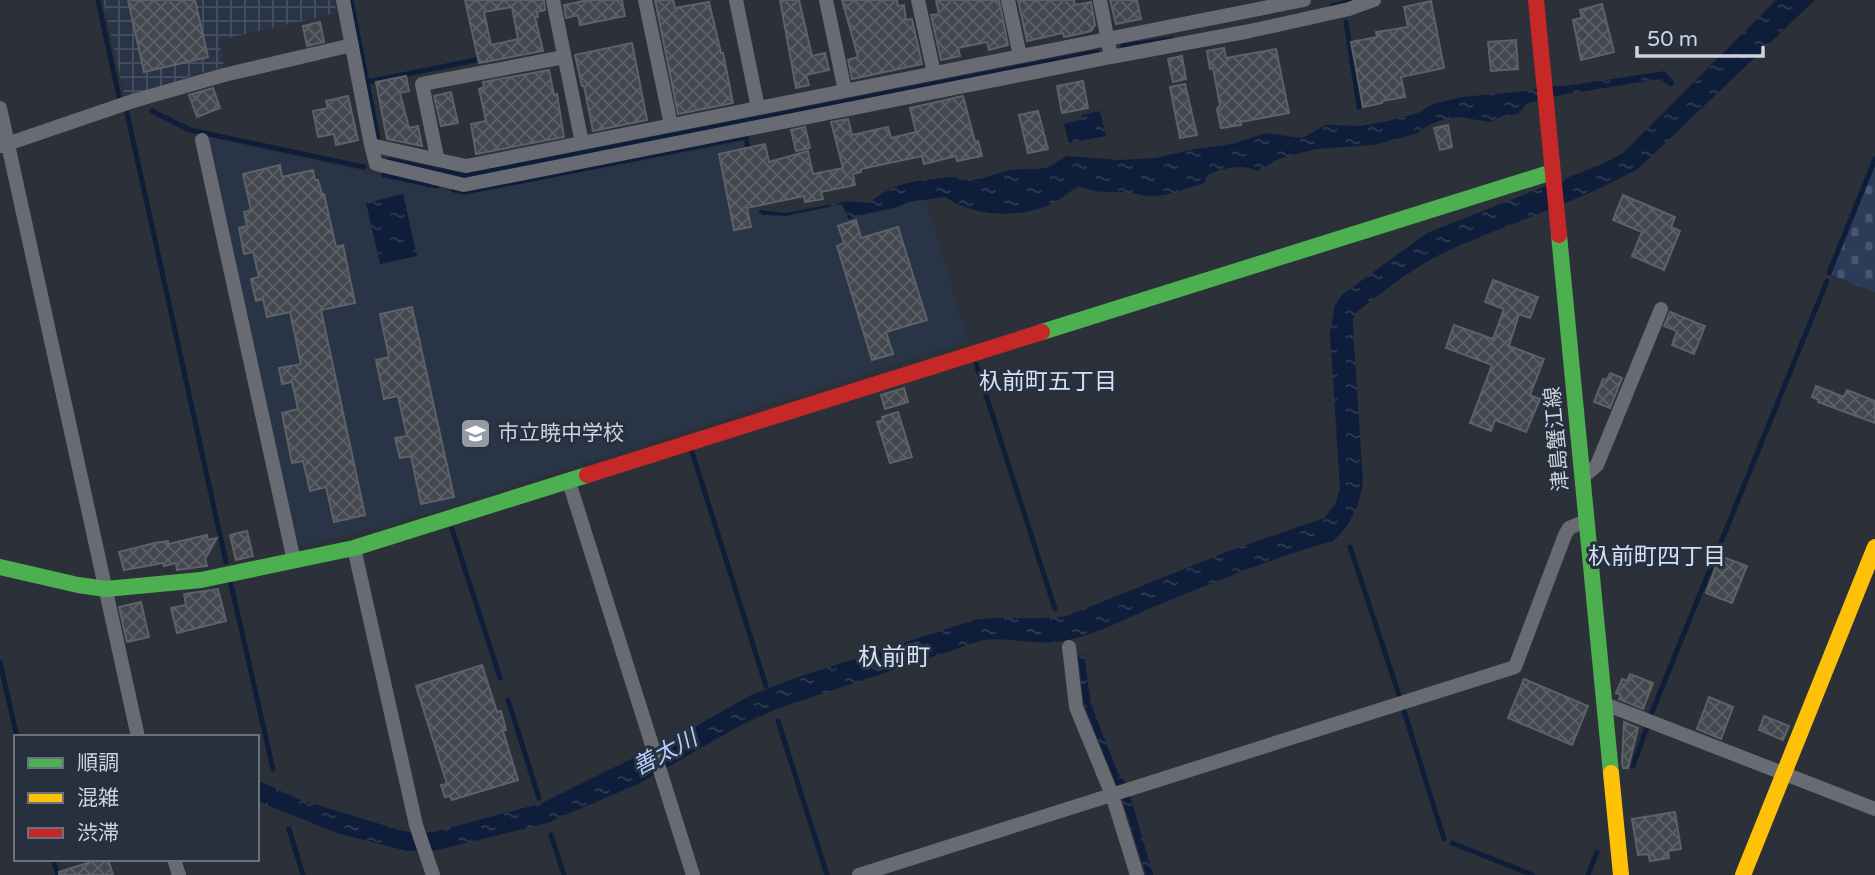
<svg xmlns="http://www.w3.org/2000/svg" width="1875" height="875" font-family="'Varela Round','Noto Sans JP',sans-serif">
  <defs>
    <pattern id="industrial-grid" width="8" height="8" patternUnits="userSpaceOnUse" patternTransform="scale(1.75)"><rect width="8" height="8" fill="#293447"/><path d="M0 4h8M4 0v8" fill="none" stroke="#475061"/></pattern>
    <pattern id="cemetery-stones" width="16" height="16" patternUnits="userSpaceOnUse" patternTransform="scale(1.75)"><rect width="16" height="16" fill="#2c3b57"/><path d="M2 7V4a2 2 0 0 1 4 0v3zM10 15v-3a2 2 0 0 1 4 0v3z" fill="#49566f"/></pattern>
    <pattern id="water-ripples" width="26" height="14" patternUnits="userSpaceOnUse" patternTransform="scale(1.75)"><rect width="26" height="14" fill="#0e1d39"/><path d="M2 4q2-2 4 0t4 0M15 11q2-2 4 0t4 0" fill="none" stroke="#303d55"/></pattern>
    <pattern id="building-cross-hatch" width="8" height="8" patternUnits="userSpaceOnUse" patternTransform="scale(1.75)"><rect width="8" height="8" fill="#43474e"/><path d="M0 0l8 8M0 8l8-8" fill="none" stroke="#5d6167"/></pattern>
  </defs>
  <rect width="100%" height="100%" fill="#2c3139"/>
  <!-- built -->
  <path fill="#293447" d="M204,136l262,58 277,-53 16,74 27,1 57,-12 6,16 6,-4 43,-9 10,-5 18,-3 42,142 -575,183 -92,22 -6,-4z"/>
  <!-- industrial -->
  <path fill="url(#industrial-grid)" d="M103,0h231l3,13 -118,27 5,26 -99,31z"/>
  <!-- cemetery -->
  <path fill="url(#cemetery-stones)" d="M1875,164v128l-44,-17z"/>
  <!-- water -->
  <path fill="url(#water-ripples)" d="M1776,0h39l-176,168c-63,36 -132,55 -198,86 -30,15 -57,37 -84,58l-4,8 1,24 9,138c-4,24 -12,43 -30,59 -62,17 -121,42 -180,66 -29,12 -59,29 -90,34 -26,5 -53,-4 -80,-1l-204,68 -36,16 -105,60 -91,39 -109,27 -31,1 -70,-18 -80,-32v-21l41,19 95,29 20,5 21,-1 108,-29 142,-70 67,-38 41,-16 182,-59c31,-5 62,1 93,-4l159,-64 98,-34 11,-13 5,-17 -10,-155 5,-29 8,-10 84,-61 175,-69 21,-11z
    M1665,71l10,12 -4,4 -11,-8 -111,18 -23,7c-6,8 -8,13 -19,10l-16,8 -33,-5 -16,3 -15,6 -9,7 -25,7 -20,5 -57,4 -38,10 -21,12c-16,-8 -34,-3 -50,4l-3,8c-17,5 -36,14 -54,13 -9,0 -18,-4 -28,-4 -16,0 -28,1 -43,-6 -9,5 -19,14 -28,18 -32,15 -76,13 -106,-7l-37,5 -10,5 -42,9 -7,4 -7,-16 -56,12 -27,-1v-5l27,3 61,-12 22,2c28,-23 46,-21 81,-26h6l4,3 20,-1 29,-9 37,-2 21,-12 52,4 36,-2 40,-9 37,-5 33,-11 37,5 24,-13 34,1 28,-5 30,-8 15,-9 29,-7 65,-6 21,-5h17z
    M1100,111l6,25 -37,7 -5,-19 16,-4 2,-5z
    M403,194l14,62 -37,8 -14,-61z
    M1084,655l7,49 27,69 9,12 26,90h-7l-24,-76 -38,-94 -6,-49z"/>
  <g fill="none" stroke-linecap="round" stroke-linejoin="round">
    <!-- stream -->
    <path stroke="#0e1d39" stroke-width="5" d="M98,0l21,97
      M351,0l27,138
      M1332,6l22,-6
      M1346,22l13,85
      M1123,46l49,-7
      M367,82l109,-22
      M152,111l38,19 174,37
      M127,113l99,449
      M389,160l76,16 632,-124
      M384,175l53,11
      M454,190l11,2 281,-55 3,15
      M1829,273l46,-114
      M976,364l79,245
      M692,452l74,234
      M452,529l48,149
      M1350,547l49,148
      M231,584l42,185
      M0,662l17,75
      M508,700l31,98
      M1404,711l40,128
      M1650,717l177,-436
      M778,721l49,154
      M1633,766l14,-39
      M289,829l14,46
      M551,835l13,40
      M1452,843l81,32
      M53,859l5,16
      M1588,875l9,-23"/>
  </g>
  <!-- building -->
  <path fill="url(#building-cross-hatch)" stroke="#5d6168" stroke-width="2" fill-rule="evenodd" d="M128,0h67l13,57 -64,15z
    M465,0h79l1,10 -8,2 1,5h-3l8,34 -64,12zM512,7l6,32 -27,6 -7,-33z
    M588,0h34l3,16 -45,9 -2,-10 -12,3 -2,-13z
    M655,0h18l2,8 34,-6 12,51h2l10,50 -55,11z
    M780,0h19l13,56 13,-3 4,17 -23,5 3,10 -13,3z
    M842,0h55l1,6 6,-1 2,15 6,-1 10,45 -70,15 -4,-19 10,-3z
    M936,0h63l9,45 -19,5 -2,-8 -29,6 2,8 -19,4 -10,-45 8,-1z
    M1018,0h56l1,5 16,-3 4,23 -4,6 -27,6 -1,-4 -36,8z
    M1110,0h27l4,19 -25,5z
    M1431,1l13,67 -43,9 4,20 -23,4v2l-19,4 -12,-65 26,-5 -1,-5 32,-5 -4,-20z
    M1602,4l12,48 -33,8 -8,-40 9,-2 -2,-8z
    M320,22l4,20 -17,4 -4,-20z
    M1516,40l2,29 -27,2 -3,-29z
    M632,43l15,77 -54,11 -9,-45h-2l-7,-31z
    M1224,48l2,10 50,-9 13,64 -49,9 1,3 -20,3 -4,-19 3,-4 -7,-37 -3,1 -3,-18z
    M1182,56l4,23 -13,3 -5,-23z
    M549,70l5,25 3,-1 7,43 -88,17 -5,-30 15,-3 -7,-32 5,-2 -1,-5z
    M406,76l3,15 -9,2 9,35 9,-2 4,20 -35,-7 -11,-57z
    M1083,81l5,27 -26,5 -5,-27z
    M1185,84l12,51 -17,3 -10,-51z
    M213,88l7,20 -23,9 -8,-22z
    M451,92l7,31 -17,3 -7,-30z
    M348,96l10,44 -22,5 -2,-11 -16,3 -5,-26 15,-3 -2,-7z
    M963,96l12,46 3,-1 4,15 -25,5 -1,-5 -32,8 -2,-8 -61,13v3l-8,2 2,11 -34,7 2,7 -18,3 -1,-6 -57,12 4,19 -17,3 -15,-76 46,-10 4,18 39,-11 5,23 30,-6 -12,-46 17,-3 4,16 36,-8 3,11 25,-6 -6,-24z
    M1038,111l10,38 -20,4 -9,-38z
    M1448,125l4,22 -12,3 -6,-22z
    M805,127l5,21 -14,3 -5,-21z
    M280,165l2,12 31,-7 2,10h3l4,14h2l12,53 7,-2 12,58 -34,7 44,205 -31,7 -8,-35 -16,4 -7,-30 -11,2 -10,-50 16,-4 -6,-27 -10,2 -3,-16 22,-4 -11,-52 -23,5 -4,-18 -7,2 -5,-22 8,-2 -6,-25 -9,2 -5,-26 8,-2 -3,-14 7,-2 -8,-36z
    M1623,195l52,22 -4,10 9,4 -16,39 -32,-14 10,-24 -29,-12z
    M856,220l5,18 37,-11 29,93 -41,12 7,22 -21,6 -35,-114 7,-3 -6,-17z
    M1493,280l45,17 -8,21 -11,-4 -10,32 35,13 -14,36 10,4 -14,33 -31,-12 -4,11 -21,-8 22,-58 -46,-17 8,-23 39,14 11,-30 -19,-7z
    M412,307l42,190 -33,7 -10,-48 -11,2 -5,-20 12,-2 -9,-40 -14,3 -8,-39 13,-3 -9,-43z
    M1670,312l35,14 -11,28 -22,-9 5,-14 -13,-5z
    M1610,373l12,5 -12,30 -16,-6 9,-23 4,1z
    M1816,386l28,11 3,-7 28,11v22l-57,-21 1,-2 -7,-3z
    M904,388l4,14 -23,7 -4,-14z
    M898,412l14,45 -22,6 -13,-41 6,-2 -1,-3z
    M247,531l6,25 -17,4 -6,-25z
    M207,535l1,5 9,-2 -12,21 2,7 -30,4 -1,-7 -12,3 -1,-3 -39,7 -5,-18 36,-9 13,-2v3z
    M1720,556l27,10 -15,37 -26,-10z
    M218,589l8,32 -49,12 -6,-25 15,-3 -2,-11z
    M141,602l8,35 -22,5 -8,-35z
    M482,665l15,47 4,-1 5,19 -3,1 15,49 -66,20 -2,-4 -5,1 -4,-12 6,-1 -31,-98z
    M1630,674l23,9 -10,26 -24,-10 2,-4 -5,-2 6,-14 5,2z
    M1524,679l64,27 -16,39 -64,-27z
    M1709,697l24,10 -12,32 -24,-10z
    M1764,716l25,10 -6,14 -24,-10z
    M1624,722l14,6 -10,40h-5l-1,-5z
    M1675,812l6,37 -13,2 1,7 -19,3 -2,-7 -10,1 -6,-36z
    M100,859h8l5,16h-54v-3z"/>
  <g fill="none" stroke-linecap="round" stroke-linejoin="round">
    <!-- street -->
    <path stroke="#686c72" stroke-width="14" d="M343,0l28,145 95,21 838,-166
      M553,0l29,143
      M645,0l26,125
      M736,0l22,108
      M826,0l19,91
      M918,0l16,73
      M1008,0l12,56
      M1100,0l11,57 139,-26 99,-22 25,-9
      M0,108l138,629
      M202,140l92,421
      M371,145l5,19 88,21 647,-128
      M1,146l132,-45 91,-26 128,-30
      M437,157l-15,-73 142,-27
      M1582,478l15,-13 64,-156
      M569,482l124,393
      M354,548l62,277 17,50
      M1069,647l7,60 36,88 25,80
      M1605,704l270,105
      M174,859l5,16
      M859,875l656,-208 50,-132 4,-7 17,-7"/>
    <!-- fast -->
    <path stroke="#4caf50" stroke-width="16" d="M1559,235l52,538
      M1042,332l510,-160
      M0,567l78,18 28,4 95,-9 153,-32 233,-73"/>
    <!-- slow -->
    <path stroke="#ffc107" stroke-width="16" d="M1611,773l10,102
      M1743,875l132,-328"/>
    <!-- jam -->
    <path stroke="#c62828" stroke-width="16" d="M1536,0l23,235
      M587,475l455,-143"/>
  </g>
  <!-- icons -->
  <defs>
    <symbol id="school-square" viewBox="-11 -11 22 22"><rect x="-9" y="-9" width="18" height="18" rx="4" fill="#959ba4" stroke="#27303e"/><path d="M0-5L7-2L0 1L-7-2ZM-4 1L0 2.5L4 1V4Q0 6-4 4Z" fill="#fff"/></symbol>
  </defs>
  <g fill-rule="evenodd">
    <use href="#school-square" x="458" y="416" width="35" height="35"/>
  </g>
  <g text-anchor="middle" dominant-baseline="central" stroke-width="6" stroke-linejoin="round" paint-order="stroke">
    <!-- poi labels -->
    <g font-size="21" fill="#ced4de" stroke="#27303e" text-anchor="start">
      <text x="498" y="433">市立暁中学校</text>
    </g>
    <!-- street labels -->
    <g font-size="21" fill="#ced4de" stroke="#27303e">
      <text transform="translate(1557 439) rotate(-95)">津島蟹江線</text>
    </g>
    <!-- neighbourhood labels -->
    <g font-size="23" fill="#d5e0f4" stroke="#27303e">
      <text x="1048" y="382">杁前町五丁目</text>
      <text x="1657" y="557">杁前町四丁目</text>
    </g>
    <!-- water labels -->
    <g font-size="23" font-style="italic" fill="#b3cffe" stroke="#27303e">
      <text transform="translate(665 753) rotate(-28)">善太川</text>
    </g>
    <!-- quarter labels -->
    <g font-size="24" fill="#d5e0f4" stroke="#27303e">
      <text x="894" y="657">杁前町</text>
    </g>
  </g>
  <!-- legend -->
  <rect x="14" y="735" width="245" height="126" fill="#27303e" stroke="#6a727e" stroke-width="2"/>
  <rect x="28" y="758" width="35" height="10" fill="#4caf50" stroke="#6a727e" stroke-width="2"/>
  <text x="77" y="770" font-size="21" fill="#ced4de">順調</text>
  <rect x="28" y="793" width="35" height="10" fill="#ffc107" stroke="#6a727e" stroke-width="2"/>
  <text x="77" y="805" font-size="21" fill="#ced4de">混雑</text>
  <rect x="28" y="828" width="35" height="10" fill="#c62828" stroke="#6a727e" stroke-width="2"/>
  <text x="77" y="840" font-size="21" fill="#ced4de">渋滞</text>
  <!-- scale -->
  <path d="M1637 46v10h126v-10" fill="none" stroke="#ced4de" stroke-width="3.5"/>
  <text x="1647" y="46" font-size="21" fill="#ced4de" stroke="#27303e" stroke-width="5" paint-order="stroke">50 m</text>
</svg>
